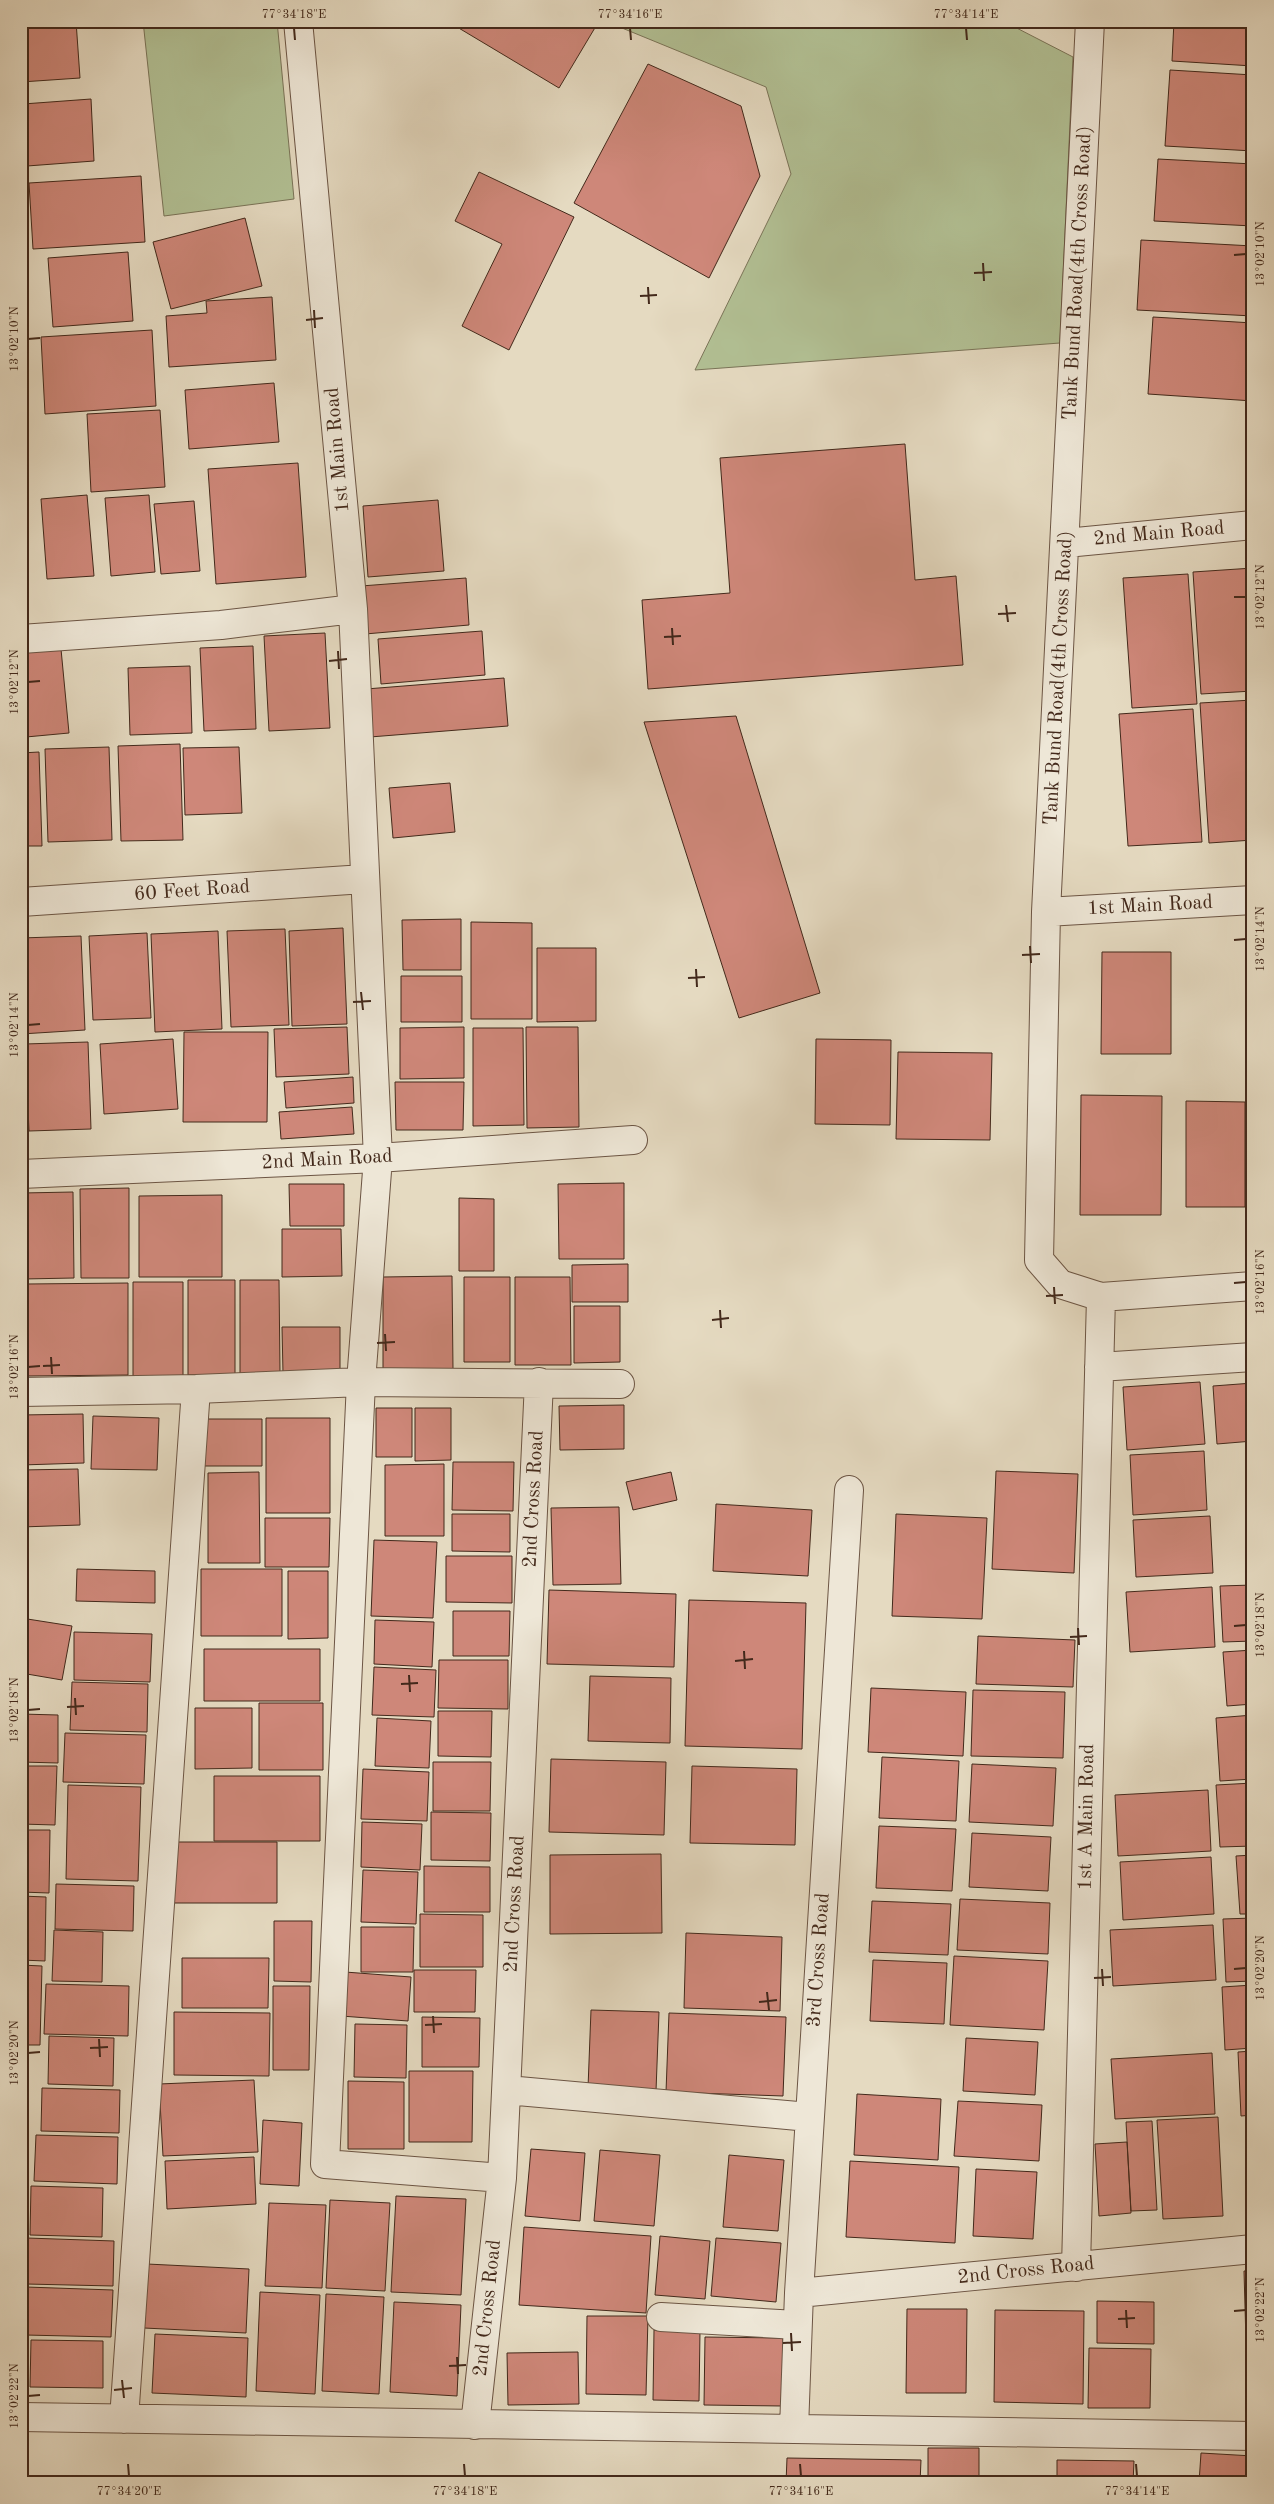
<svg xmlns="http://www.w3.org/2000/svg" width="1274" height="2504" font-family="'Old Standard TT',serif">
  <rect width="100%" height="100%" fill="#e5dac1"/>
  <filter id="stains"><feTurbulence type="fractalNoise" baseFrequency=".004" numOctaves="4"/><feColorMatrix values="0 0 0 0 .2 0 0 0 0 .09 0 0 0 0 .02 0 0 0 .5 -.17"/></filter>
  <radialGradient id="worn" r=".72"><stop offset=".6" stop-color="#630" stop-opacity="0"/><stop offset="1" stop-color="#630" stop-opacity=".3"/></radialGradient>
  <!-- green -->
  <path fill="#b2c094" stroke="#7a7458" d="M143,21h134l17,178 -130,17z
    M625,21h378l70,36 -13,286 -365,27 96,-196 -25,-87 -144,-59z"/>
  <!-- building -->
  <path fill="#ce8779" stroke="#43291b" d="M21,21h55l4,57 -59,4z
    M447,21h152l-40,67z
    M1174,21h79v45l-81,-5z
    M648,64l93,42 19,70 -51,102 -135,-75z
    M1170,70l83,5v76l-88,-5z
    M91,99l3,62 -67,5 -4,-62z
    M1158,159l95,5v62l-99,-5z
    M479,172l95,45 -65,133 -47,-24 40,-82 -47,-23z
    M141,176l4,66 -112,7 -4,-66z
    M245,218l17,68 -91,23 -18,-67z
    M1141,240l112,6v70l-116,-6z
    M128,252l5,69 -80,6 -5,-69z
    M272,297l4,63 -107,7 -3,-51 41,-3 -1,-12z
    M1153,317l100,6v78l-105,-7z
    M152,330l4,76 -111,8 -4,-77z
    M274,383l5,59 -90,7 -4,-59z
    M160,410l5,77 -74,5 -4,-78z
    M905,444l10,136 41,-4 7,89 -315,24 -6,-89 88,-7 -10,-135z
    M298,463l8,114 -90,7 -8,-115z
    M87,495l7,81 -47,3 -6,-80z
    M149,495l6,77 -44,4 -6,-78z
    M438,500l6,71 -76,6 -5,-71z
    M194,501l6,70 -39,3 -7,-70z
    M1253,568v123l-52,3 -8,-122z
    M1188,574l9,130 -65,4 -9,-130z
    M466,578l3,47 -104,9 -4,-48z
    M482,631l3,44 -104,9 -3,-45z
    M325,633l5,95 -61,3 -5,-95z
    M253,646l3,83 -52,2 -4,-83z
    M61,649l8,84 -43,4 -5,-46v-38z
    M190,666l2,67 -62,2 -2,-67z
    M504,678l4,48 -138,11 -4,-48z
    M1253,700v140l-44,3 -9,-140z
    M1193,709l9,133 -74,4 -9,-132z
    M736,716l84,277 -81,25 -95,-296z
    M180,744l3,96 -62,1 -3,-95z
    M109,747l3,93 -64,2 -3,-93z
    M239,747l3,66 -57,2 -2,-67z
    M39,752l3,94h-21v-93z
    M450,783l5,49 -62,6 -4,-50z
    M461,919v51h-58l-1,-50z
    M471,922l61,1v96h-61z
    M343,928l4,96 -55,2 -3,-95z
    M285,929l4,96 -58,2 -4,-96z
    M218,931l4,98 -67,3 -4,-98z
    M147,933l4,85 -58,2 -4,-84z
    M81,936l4,94 -64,4v-96z
    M537,948h59v73l-59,1z
    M1102,952h69v102h-70z
    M401,976h61v46h-61z
    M347,1027l2,47 -73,3 -2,-48z
    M464,1027v51l-64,1v-51z
    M526,1027h52l1,100 -52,1z
    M473,1028h50l1,97 -51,1z
    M184,1032h84l-1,90h-84z
    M173,1039l5,70 -74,5 -4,-70z
    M816,1039l75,1 -1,85 -75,-1z
    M88,1042l3,87 -62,2 -4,-87z
    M898,1052l94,1 -2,87 -94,-1z
    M353,1077l1,26 -68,5 -2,-26z
    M395,1082h69l-1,48h-67z
    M1081,1095l81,1 -1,119h-81z
    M1186,1101l59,1v105h-59z
    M352,1107l2,27 -73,5 -2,-27z
    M624,1183v76h-65l-1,-75z
    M289,1184h55v42h-54z
    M129,1188v90h-48l-1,-89z
    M73,1192l1,86 -51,1 -1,-86z
    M222,1195v82h-83v-81z
    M459,1198l35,1v72h-35z
    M282,1229h59l1,47 -60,1z
    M628,1264v38h-56v-37z
    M452,1276l1,93h-70v-92z
    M464,1277h46v85h-46z
    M515,1277h55l1,88h-56z
    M188,1280h47v95h-47z
    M240,1280h39l1,93 -40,1z
    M133,1282h50v94h-50z
    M128,1283v92l-101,1v-92z
    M574,1306h46v56l-46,1z
    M282,1327h58v46h-57z
    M1200,1382l5,62 -78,6 -4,-63z
    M1253,1383v58l-36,3 -4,-58z
    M624,1405v44l-64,1 -1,-44z
    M376,1408h36v49h-36z
    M415,1408h36v52l-36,1z
    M83,1414l1,49 -63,2v-50z
    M93,1416l66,2 -2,52 -66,-1z
    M266,1418h64v95h-64z
    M202,1419h60v47h-60z
    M1204,1451l3,59 -74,5 -3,-60z
    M453,1462h61l-1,49 -61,-1z
    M444,1464v72h-59v-71z
    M78,1469l2,56 -59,2v-57z
    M996,1471l82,3 -4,99 -82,-4z
    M259,1472l1,91h-52v-90z
    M671,1472l6,28 -44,10 -7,-28z
    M716,1504l96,6 -4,66 -95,-5z
    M619,1507l2,77 -68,1 -2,-77z
    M452,1514h58v38l-58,-1z
    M896,1514l91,4 -5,101 -90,-3z
    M1210,1516l3,57 -77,4 -3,-57z
    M265,1518h65l-1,49h-64z
    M374,1540l63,2 -4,76 -62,-2z
    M446,1556h66v47l-66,-1z
    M77,1569l78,2v32l-79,-2z
    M201,1569h81v67h-81z
    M288,1571h40v67l-40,1z
    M1253,1585v56l-30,1 -3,-56z
    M1212,1587l3,60 -85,5 -4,-60z
    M549,1590l127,4 -2,73 -127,-3z
    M689,1600l117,3 -4,146 -117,-3z
    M453,1611h57l-1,45h-56z
    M21,1618l51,8 -10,54 -41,-7z
    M375,1620l59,2 -2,45 -58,-3z
    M74,1632l78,2 -2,48 -76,-2z
    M978,1636l97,4 -2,47 -97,-3z
    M204,1649h116v52h-116z
    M1253,1650v54l-26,2 -4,-54z
    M439,1660h69v49l-70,-1z
    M374,1667l62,3 -2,47 -62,-2z
    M590,1676l81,2 -1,65 -82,-2z
    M72,1682l76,2 -1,48 -77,-2z
    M871,1688l95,4 -3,64 -95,-4z
    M973,1690l92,2 -2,66 -92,-2z
    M259,1703h64v67h-64z
    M195,1708h57v60l-57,1z
    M438,1711h54l-1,46 -53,-1z
    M21,1714l37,1v48l-37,-1z
    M1253,1715v64l-33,2 -4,-63z
    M377,1718l54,3 -2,47 -54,-2z
    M65,1733l81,2 -2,49 -81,-2z
    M882,1757l77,4 -3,60 -77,-3z
    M551,1759l115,3 -2,73 -115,-3z
    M433,1762h58l-1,49h-57z
    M972,1764l84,4 -3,58 -84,-4z
    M21,1766h36l-2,59 -34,-1z
    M692,1766l105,3 -2,76 -105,-2z
    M363,1769l66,3 -2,49 -66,-2z
    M214,1776h106v65h-106z
    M1253,1783v63l-33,1 -4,-62z
    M68,1785l73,2 -3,94 -72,-2z
    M1208,1790l3,61 -93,5 -3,-61z
    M431,1812l60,1 -1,48 -59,-1z
    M362,1822l60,2 -2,46 -59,-3z
    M879,1826l77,3 -4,62 -76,-3z
    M21,1830h29l-1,63 -28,-1z
    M972,1833l79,4 -3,54 -79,-4z
    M171,1842h106v61h-106z
    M661,1854l1,79 -112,1v-79z
    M1253,1855v59h-13l-4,-58z
    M1211,1857l3,57 -91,6 -3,-58z
    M424,1866l66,1v45h-66z
    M363,1870l55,2 -2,52 -55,-2z
    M56,1884l78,2 -1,45 -78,-2z
    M21,1896l25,1 -1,64 -24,-1z
    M960,1899l90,4 -2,51 -91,-4z
    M872,1901l79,3 -3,51 -79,-3z
    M420,1914l63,1v52h-63z
    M1253,1918v63l-27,1 -3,-63z
    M274,1921h38l-1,61 -37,-1z
    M1213,1925l3,55 -103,6 -3,-56z
    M361,1927h53l-1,45h-52z
    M54,1930l49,2 -1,50 -50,-1z
    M686,1933l96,4 -2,74 -96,-3z
    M954,1956l94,5 -4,69 -94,-5z
    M182,1958h87l-1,50h-86z
    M873,1960l74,3 -3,61 -74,-3z
    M21,1965l21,1 -2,79h-19z
    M414,1970h62l-1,42h-61z
    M345,1972l66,5 -3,44 -67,-5z
    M46,1984l83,2 -1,50 -84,-2z
    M1253,1985v63l-28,2 -3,-63z
    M273,1986h37l-1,84h-36z
    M591,2010l68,2 -3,79 -68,-3z
    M174,2012l96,1 -1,63 -95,-1z
    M669,2013l117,4 -3,79 -117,-4z
    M422,2017l58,1 -1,49h-57z
    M355,2024l52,1 -1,53 -52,-1z
    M49,2036l65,2 -1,48 -65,-2z
    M966,2038l72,4 -3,53 -72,-4z
    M1253,2051v64l-12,1 -3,-64z
    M1212,2053l3,61 -100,5 -4,-60z
    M21,2066l6,1 -1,61h-5z
    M409,2071h64l-1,71h-63z
    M254,2080l4,72 -95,4 -4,-72z
    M348,2081l56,1v67h-56z
    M42,2088l78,2 -1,43 -78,-2z
    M857,2094l84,5 -3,61 -84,-5z
    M958,2101l84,4 -3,56 -85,-5z
    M1218,2117l5,99 -60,3 -6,-99z
    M263,2120l39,3 -3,63 -39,-2z
    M1152,2121l5,89 -26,1 -5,-89z
    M21,2133h7v50l-7,-1z
    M36,2135l82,2 -1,47 -83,-3z
    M1127,2142l4,71 -32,3 -4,-72z
    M531,2149l54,4 -5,68 -55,-5z
    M600,2150l60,5 -6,71 -60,-5z
    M729,2155l55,5 -6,71 -55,-4z
    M254,2157l2,47 -89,5 -2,-48z
    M850,2161l109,6 -4,76 -109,-6z
    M976,2169l61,3 -4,67 -60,-3z
    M31,2186l72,2 -1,49 -72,-2z
    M396,2196l70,3 -5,96 -70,-3z
    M330,2200l60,3 -5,88 -59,-3z
    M269,2203l57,2 -4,83 -57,-2z
    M524,2227l127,9 -5,77 -127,-8z
    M660,2236l50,5 -5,58 -50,-4z
    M27,2238l87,3 -1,45 -87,-2z
    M716,2238l65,5 -5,59 -65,-6z
    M147,2264l102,5 -3,64 -102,-5z
    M1244,2271h9v71h-7z
    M26,2287l87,3 -2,47 -86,-2z
    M260,2292l60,3 -5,99 -59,-3z
    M326,2294l58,3 -5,97 -57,-3z
    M1097,2301l57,1v42l-57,-1z
    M394,2302l67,3 -4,91 -67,-4z
    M907,2309h60l-1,84h-60z
    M995,2310l89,1 -1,93 -89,-2z
    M587,2316h61l-2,79 -60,-1z
    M654,2330l46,1 -1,70 -46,-1z
    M155,2334l93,4 -2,59 -94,-4z
    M705,2337l78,1 -1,68 -78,-1z
    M31,2340l72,1v47l-73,-1z
    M1089,2348l62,1 -1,59h-62z
    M578,2352l1,52 -71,1 -1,-52z
    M928,2448h51v35h-51z
    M1201,2453l52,3v27h-54z
    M787,2458l134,2 -1,23h-134z
    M1057,2460l77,1 -1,22h-76z"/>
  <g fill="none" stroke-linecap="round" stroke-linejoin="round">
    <defs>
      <path id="minor" d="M298,21l55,588 25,549 -17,224 -36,782 177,14
        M1090,21l-44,891 -7,348 21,24 41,13 152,-11
        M1066,543l187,-18
        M21,639l200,-14 132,-16
        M21,902l343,-23
        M1046,912l207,-12
        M21,1174l357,-16 255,-18
        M1099,1367l154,-10
        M21,1392l175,-3 165,-7 259,2
        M507,2090l302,27
        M1076,2267l25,-970
        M799,2293l454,-44
        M661,2317l136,8
        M21,2417l1232,19
        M124,2419l72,-1030
        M475,2425l27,-247 37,-796
        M794,2429l5,-136 50,-803"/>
    </defs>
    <!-- minor casing -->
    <use href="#minor" stroke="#6c5544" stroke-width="30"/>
    <!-- minor -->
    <use href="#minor" stroke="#eee7d7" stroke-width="28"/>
  </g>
  <!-- ticks -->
  <path fill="none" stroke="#43291b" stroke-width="2" d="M294,28l1,12M630,28l1,12M966,28l1,12M1234,255l12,-1M983,263l1,18M974,273l18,-1M648,287l1,17M640,296l17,-1M314,310l1,18M306,320l17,-2M28,339l12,-1M1234,597h12M1006,605l2,17M998,614l18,-1M672,628l1,17M664,637l17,-1M338,651l1,18M329,661l18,-2M28,682l12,-1M1234,940l12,-1M1030,946l1,17M1022,955l18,-1M696,969l1,18M688,978l17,-1M361,992l2,18M353,1002l18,-1M28,1025l12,-1M1234,1283l12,-1M1054,1287l1,17M1046,1296l17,-1M720,1310l1,18M712,1320l17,-2M385,1334l1,17M377,1343l18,-1M51,1357l1,17M43,1366l17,-1M28,1367l12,-1M1234,1626l12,-1M1078,1628l1,17M1070,1637l17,-1M744,1651l1,18M735,1661l18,-2M409,1675l1,17M401,1684l17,-1M75,1698l1,17M67,1707l17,-1M28,1710l12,-1M1102,1969l1,17M1234,1969l12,-1M1094,1978l17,-1M767,1992l2,18M759,2002l18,-2M433,2016l1,17M425,2025l17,-1M99,2039l1,18M90,2048l18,-1M28,2053l12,-1M1126,2310l1,18M1234,2311l12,-1M1118,2319l17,-1M791,2333l1,18M783,2343l18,-1M457,2357l1,17M449,2366l17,-1M122,2380l2,18M114,2390l18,-2M28,2396l12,-1M128,2464l1,12M464,2464l1,12M800,2464l1,12M1136,2464l1,12"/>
  <g text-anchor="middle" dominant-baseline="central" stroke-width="4.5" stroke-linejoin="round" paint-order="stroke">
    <!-- street labels -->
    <g font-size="20" fill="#43291b" stroke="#eee7d7">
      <text transform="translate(1078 273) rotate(-87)">Tank Bund Road(4th Cross Road)</text>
      <text transform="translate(338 450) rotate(-95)">1st Main Road</text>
      <text transform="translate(1159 534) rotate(-5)">2nd Main Road</text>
      <text transform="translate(1059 678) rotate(-87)">Tank Bund Road(4th Cross Road)</text>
      <text transform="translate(192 891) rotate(-4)">60 Feet Road</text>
      <text transform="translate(1150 906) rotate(-3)">1st Main Road</text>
      <text transform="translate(327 1160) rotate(-3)">2nd Main Road</text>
      <text transform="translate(534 1499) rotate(-87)">2nd Cross Road</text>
      <text transform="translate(1087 1817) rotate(-89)">1st A Main Road</text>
      <text transform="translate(515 1904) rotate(-87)">2nd Cross Road</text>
      <text transform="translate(819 1960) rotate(-86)">3rd Cross Road</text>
      <text transform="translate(1026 2271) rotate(-6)">2nd Cross Road</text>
      <text transform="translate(488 2308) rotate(-84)">2nd Cross Road</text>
    </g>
  </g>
  <!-- margin -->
  <rect width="1274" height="2504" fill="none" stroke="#e5dac1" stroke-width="55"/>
  <rect x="28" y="28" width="1218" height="2448" fill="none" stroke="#43291b" stroke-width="2"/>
  <g font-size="12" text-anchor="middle" fill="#43291b">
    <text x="294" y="18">77°34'18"E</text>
    <text x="630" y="18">77°34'16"E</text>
    <text x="966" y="18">77°34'14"E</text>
    <text transform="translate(1260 254) rotate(-90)" y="4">13°02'10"N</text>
    <text transform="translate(14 339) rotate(-90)" y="4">13°02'10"N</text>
    <text transform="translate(1260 597) rotate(-90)" y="4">13°02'12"N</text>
    <text transform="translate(14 682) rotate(-90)" y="4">13°02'12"N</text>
    <text transform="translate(1260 939) rotate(-90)" y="4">13°02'14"N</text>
    <text transform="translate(14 1025) rotate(-90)" y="4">13°02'14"N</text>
    <text transform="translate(1260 1282) rotate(-90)" y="4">13°02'16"N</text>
    <text transform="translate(14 1367) rotate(-90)" y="4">13°02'16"N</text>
    <text transform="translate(1260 1625) rotate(-90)" y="4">13°02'18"N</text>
    <text transform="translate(14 1710) rotate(-90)" y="4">13°02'18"N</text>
    <text transform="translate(1260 1968) rotate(-90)" y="4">13°02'20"N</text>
    <text transform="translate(14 2053) rotate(-90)" y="4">13°02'20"N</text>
    <text transform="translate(1260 2310) rotate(-90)" y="4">13°02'22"N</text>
    <text transform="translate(14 2396) rotate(-90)" y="4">13°02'22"N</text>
    <text x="129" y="2495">77°34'20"E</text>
    <text x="465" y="2495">77°34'18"E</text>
    <text x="801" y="2495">77°34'16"E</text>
    <text x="1137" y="2495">77°34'14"E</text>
  </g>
  <rect width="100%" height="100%" filter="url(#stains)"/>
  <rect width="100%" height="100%" fill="url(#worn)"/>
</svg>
